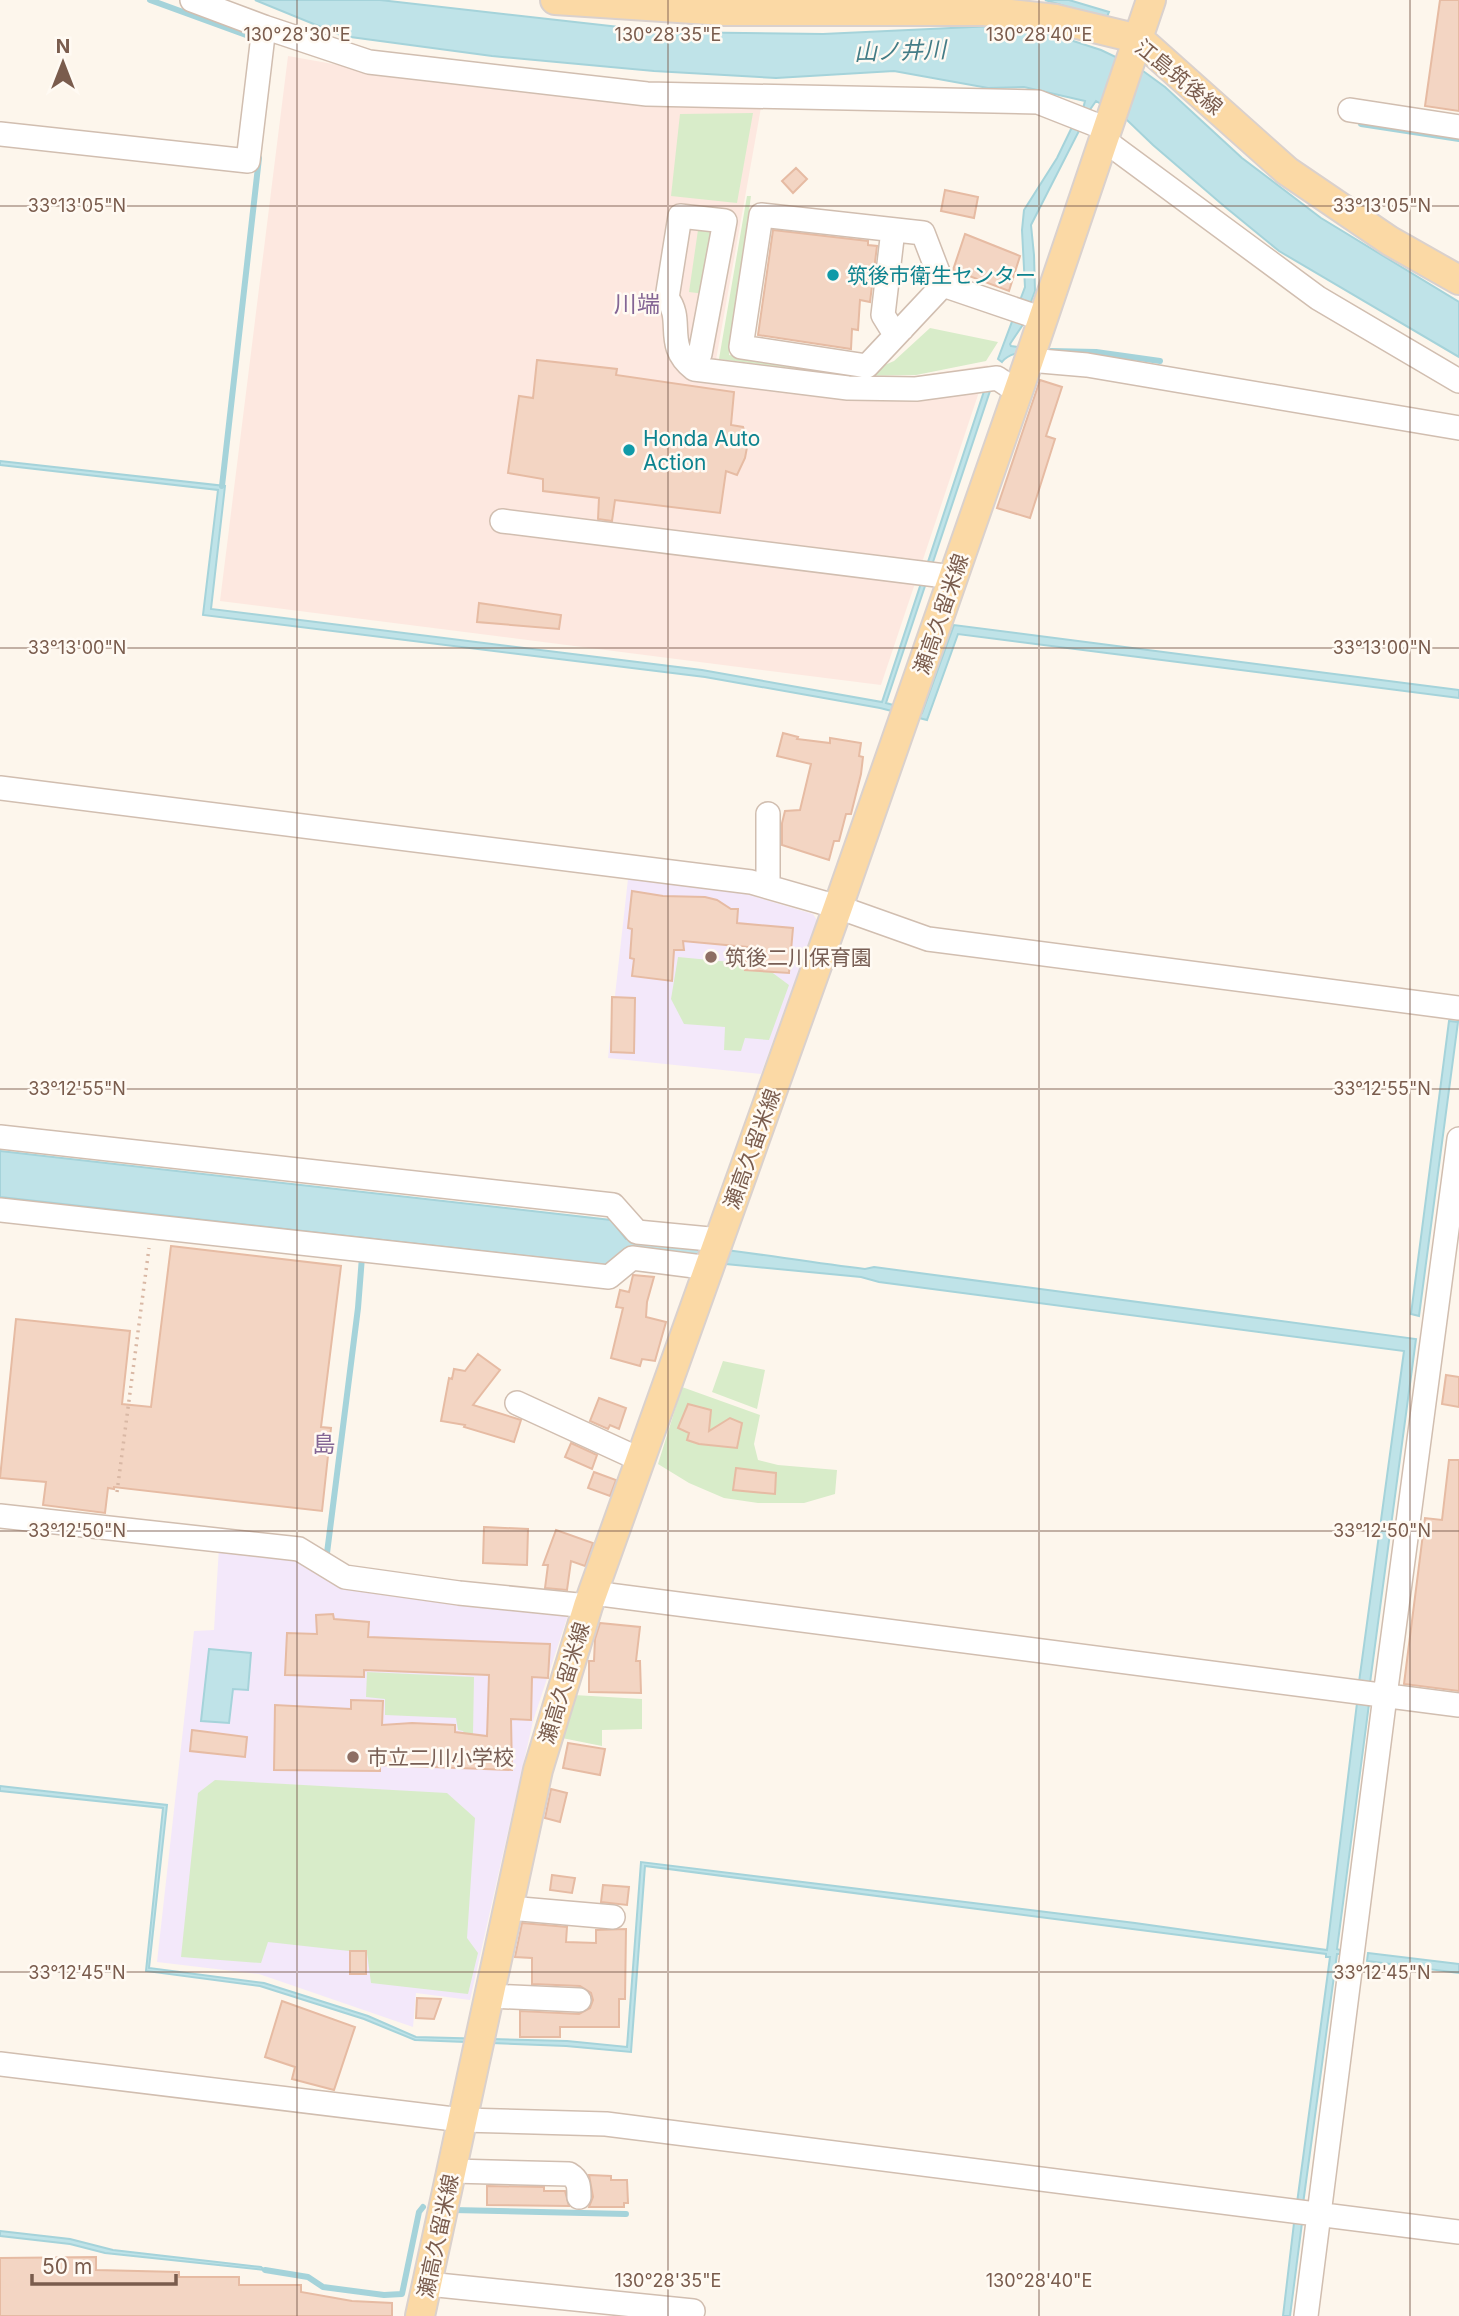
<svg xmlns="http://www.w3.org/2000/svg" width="1459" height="2316" font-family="Inter,'Noto Sans JP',sans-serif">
  <rect width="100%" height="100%" fill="#fdf6ec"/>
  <!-- commercial -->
  <path fill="#fde8e0" d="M288,56l79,14 395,32 -46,258 135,18 65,-2 72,-11 -107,320 -661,-84z"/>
  <!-- education -->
  <path fill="#f3e8fa" d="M628,879l108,12 77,23 4,6 -56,154 -153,-16z
    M219,1547l71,7 44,30 116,20 119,8 -36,109 -63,279 -54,-7 -3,34 -154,-53 -102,-12 37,-331 20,-1z"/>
  <!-- green -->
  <path fill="#d8ecc9" d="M753,113l-16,90 -66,-7 9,-82z
    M747,196h4l-22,159 142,16 23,-10 36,-33 68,14 -12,19 -70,14 -64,1 -133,-17z
    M698,230l15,2 -8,62 -16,-2z
    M678,957l84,8 27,20 -20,55 -24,-2 -4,13 -17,-1 1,-23 -41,-3 -13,-25z
    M723,1361l42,9 -8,39 -45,-17z
    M682,1387l78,28 -6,29 4,16 20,5 59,5 -2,24 -31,9h-46l-34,-5 -35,-15 -31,-19z
    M367,1672l107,5 -1,57 -8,1 -2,-4 -5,-1 -2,-12 -71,-3v-16l-19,-2z
    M574,1695l68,4v30l-40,1v16l-40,-8z
    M215,1780l232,13 28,25 -8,120 11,15 -10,41 -97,-11 -4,-30 -99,-11 -7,21 -80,-6 17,-164z"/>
  <!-- water -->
  <path fill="#bfe3e8" stroke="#a5d3da" stroke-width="2" d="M255,0h125l284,32 159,2 171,-8 27,1 43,11 37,12 38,18 26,19 77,71 79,60 138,84v55l-180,-106 -55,-45 -71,-61 -26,-25 -31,-19 -7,10 -6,-2 2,-8 -61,-14 -36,1 -94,-17 -118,7 -122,-7 -162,-15 -149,-20z
    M1045,0h24l40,12 -3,7z
    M1074,123l7,4 -50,98 3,30 1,36 -13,35 -12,18 1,2 36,5c-16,4 -34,-3 -45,11l-4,-3 27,-72 -3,-57 2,-20 33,-52z
    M988,379l5,3 -107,321 36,10 32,-88 505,65v8l-501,-64 -31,86 -47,-12 -175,-31 -502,-62 15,-125 -218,-25v-4l225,25 -14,123 491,61 180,32z
    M1449,1021l9,1 -39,294 -8,-2z
    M0,1151l611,69 15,19c80,6 159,20 239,30l9,-2 542,72 -46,344 -11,-1 45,-331 -525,-69 -18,-5 -156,-15 -98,3 -607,-68z
    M209,1649l42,4 -3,37 -15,-1 -4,34 -28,-2z
    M1357,1703l12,1 -32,245 3,1v4h-3l-34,250 -6,-1 33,-246h-4v-3l-681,-88 -14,186 -65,-6 -151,-6 -51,-21 -104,-33 -114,-15 17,-163 -163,-17v-5l167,19 -18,163 115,15 104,33 48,21 151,4 60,6 14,-185 494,61 192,27z
    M1368,1953l91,11v9l-92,-12z
    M1294,2223h8l-12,93h-7z
    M0,2231l70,8 43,11 148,17 4,3 -160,-17 -35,-9 -70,-8z"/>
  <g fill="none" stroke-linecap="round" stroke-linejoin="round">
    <!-- stream -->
    <path stroke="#a5d3da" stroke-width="6" d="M150,0l96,35
      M1361,124l98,15
      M1051,351l45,1 64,9
      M222,486l37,-328
      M326,1561l32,-253 4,-51
      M453,2210l173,4
      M265,2270l43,7 15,10 61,8 18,-1 17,-82 4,-5"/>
  </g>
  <!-- building -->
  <path fill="#f3d5c3" stroke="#e6bba3" stroke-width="2" d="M1440,0h19v111l-34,-5z
    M796,168l11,11 -14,14 -11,-12z
    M945,190l33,7 -4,21 -33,-7z
    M773,230l95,11v4l9,1 -7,56 -10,-2 -2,30 -6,-1 -1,20 -93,-14z
    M965,234l55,22 -11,35 -56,-21z
    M537,360l80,9 -1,6 118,17 -3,33 12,2 5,15 -3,16 -8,17 -11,-4 -6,42 -105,-13 -3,21 -14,-2 1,-21 -56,-7v-12l-35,-6 11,-77 14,2z
    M1040,380l22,7 -16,49 9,3 -25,79 -33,-10z
    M479,603l82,12 -2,14 -82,-7z
    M783,733l15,4 -1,2 33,4v-5l31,5 -2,13 4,1 -2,17 -10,40h-5l-7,27h-5l-5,19 -47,-15v-22l3,-12 15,-1 11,-46 -34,-8z
    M632,891l31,5 42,1 12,3 14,9h7l-1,14 56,5 -4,45 -44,-3 2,-23 -64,-6 1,9h-10l-2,31 -40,-5 2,-17 -4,-1 2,-29 -4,-1z
    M612,997l23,1 -1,55 -23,-1z
    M171,1246l170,20 -20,161 10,1 -9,83 -208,-24v2l-6,-1 -3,25 -62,-8 3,-23 -46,-4 16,-159 114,12 -8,73 29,3z
    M633,1275l21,2 -7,25 -1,15 20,5 -11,39 -13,-2 -2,7 -29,-8 12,-50 -7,-1 4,-17 9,2z
    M478,1354l22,16 -27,35 48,15 -7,22 -50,-15 1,-2 -24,-4 8,-43 3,1 2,-10 11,2z
    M1446,1375l13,2v30l-17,-3z
    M599,1398l27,10 -7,21 -9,-4 -2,4 -18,-8z
    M688,1404l23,6 -2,21 21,-13 12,5 -5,25 -38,-4 -12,-4 2,-7 -11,-5z
    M571,1443l26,12 -5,14 -27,-12z
    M1449,1460h10v231l-55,-7 21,-166 17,2z
    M736,1468l40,5 -1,21 -42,-4z
    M594,1472l22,8 -6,16 -22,-8z
    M484,1527l44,2 -1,36 -44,-2z
    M556,1530l37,13 -8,23 -14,-5 -4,29 -22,-2 3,-23h-5z
    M333,1614l1,5 35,3 -1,15 182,7 -2,34 -16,-1 -1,43 -20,-1 1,51 -132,-5v6l-106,-1 1,-65 76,4v-9l32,1 -1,24 30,-2 43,2v7l32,4 2,-61 -125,-5v7l-79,-2 2,-42 30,1 -1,-19z
    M600,1623l40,4 -4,34h4l1,32 -52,-1v-31h5l1,-22z
    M192,1730l55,7 -2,20 -55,-6z
    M568,1743l37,6 -5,26 -37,-7z
    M551,1789l16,4 -7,29 -15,-4z
    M552,1875l23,3 -3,15 -22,-3z
    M603,1885l26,2 -2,18 -26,-3z
    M522,1923l45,4 -1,15 30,1v-13l30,-1 -1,70h-6v28h-59v10h-40v-26l59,3 11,-6 3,-8 -2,-7 -11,-7 -48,-2v-26l-17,-1z
    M350,1951h16v23h-16z
    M417,1998l24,1 -7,20 -18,-1z
    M282,2001l73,26 -21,63 -42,-11 3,-12 -30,-10z
    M589,2175l22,1v4h16l1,23h-4v4h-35l4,-10z
    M487,2186l57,1v4h21l4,15 -82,-1z
    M96,2257v13l83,2v5h60v8h62v7l51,9 40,2v13h-392v-58z"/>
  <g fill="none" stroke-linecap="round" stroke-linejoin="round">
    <defs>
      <path id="minor" d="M192,0l72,27 105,35 278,32 391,8 61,24
        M1350,110l109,17
        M0,134l248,27 16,-134
        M1104,140l214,158 141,83
        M893,230l-10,85 8,13 11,1
        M943,285l-76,81 -126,-19 20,-132 162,18 20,52 100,34
        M700,354l25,-133 -45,-5 -13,82c18,23 -4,47 27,71l154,19 68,1 81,-11 21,14
        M1029,360l58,5 372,63
        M502,521l451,56
        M0,788l751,94 87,25 90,32 531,69
        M768,887v-73
        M0,1137l613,68 24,27 83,8
        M0,1210l609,67 23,-19 78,10
        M517,1403l124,57
        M0,1516l299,33 46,28 114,16 129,13
        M593,1593l866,112
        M509,1908l104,9
        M490,1996l89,4
        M0,2064l462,56 144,4 853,108
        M452,2171l117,3c10,6 10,12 10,23
        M428,2284l265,27
        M1306,2316l79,-620 74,-557"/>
      <path id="major" d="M555,0l169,11h260l72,8 83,20 148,132 103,70 69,39
        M420,2316l118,-546 50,-164 250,-699 191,-547 122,-360"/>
    </defs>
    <!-- minor casing -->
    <use href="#minor" stroke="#d1beb0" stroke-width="26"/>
    <!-- major casing -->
    <use href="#major" stroke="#dad1cd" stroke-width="32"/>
    <!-- path -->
    <path stroke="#d9b8a5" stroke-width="3.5" stroke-dasharray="2 5" stroke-linecap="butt" d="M117,1492l32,-244"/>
    <!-- minor -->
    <use href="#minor" stroke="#fff" stroke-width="23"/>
    <!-- major -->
    <use href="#major" stroke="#fbd9a5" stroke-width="28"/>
  </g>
  <!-- ticks -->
  <path fill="none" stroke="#7a5c4d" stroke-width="2" stroke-opacity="0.45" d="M297,0v2316M668,0v2316M1039,0v2316M1410,0v2316M0,206h1459M0,648h1459M0,1089h1459M0,1531h1459M0,1972h1459"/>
  <!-- markers -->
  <g fill="#0f9aa8" stroke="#fffaf3" stroke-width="2.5">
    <circle cx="833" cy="275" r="7"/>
    <circle cx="629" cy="450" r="7"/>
  </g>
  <g fill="#8d6e63" stroke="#fffaf3" stroke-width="2.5">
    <circle cx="711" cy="957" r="7"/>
    <circle cx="353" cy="1757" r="7"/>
  </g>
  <g text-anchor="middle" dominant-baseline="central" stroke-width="5" stroke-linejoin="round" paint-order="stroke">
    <!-- street labels -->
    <g font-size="21" fill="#7a5c4d" stroke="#fffaf3">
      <text transform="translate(1179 77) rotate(39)">江島筑後線</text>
      <text transform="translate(941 614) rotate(-71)">瀬高久留米線</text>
      <text transform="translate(752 1149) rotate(-70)">瀬高久留米線</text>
      <text transform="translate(564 1683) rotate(-73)">瀬高久留米線</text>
      <text transform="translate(438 2236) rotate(-78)">瀬高久留米線</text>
    </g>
    <!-- culture labels -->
    <g font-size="21" fill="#0d838f" stroke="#fffaf3" text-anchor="start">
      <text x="847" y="275">筑後市衛生センター</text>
      <text x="643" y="438">Honda Auto<tspan x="643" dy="24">Action</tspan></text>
    </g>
    <!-- education labels -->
    <g font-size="21" fill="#785e54" stroke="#fffaf3" text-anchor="start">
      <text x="725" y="957">筑後二川保育園</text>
      <text x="367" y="1757">市立二川小学校</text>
    </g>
    <!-- water labels -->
    <g font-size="23" font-style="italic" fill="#437c86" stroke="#fffaf3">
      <text transform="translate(900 51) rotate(-2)">山ノ井川</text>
    </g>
    <!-- neighbourhood labels -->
    <g font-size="23" fill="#846695" stroke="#fffaf3">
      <text x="637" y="304">川端</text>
      <text x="324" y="1444">島</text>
    </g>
  </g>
  <g font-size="18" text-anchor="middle" fill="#7a5c4d" stroke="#fffaf3" stroke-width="5" stroke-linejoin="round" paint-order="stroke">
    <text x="297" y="41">130°28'30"E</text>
    <text x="668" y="41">130°28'35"E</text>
    <text x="1039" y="41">130°28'40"E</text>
    <text x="77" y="212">33°13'05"N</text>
    <text x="1382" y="212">33°13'05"N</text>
    <text x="77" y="654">33°13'00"N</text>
    <text x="1382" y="654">33°13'00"N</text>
    <text x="77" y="1095">33°12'55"N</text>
    <text x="1382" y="1095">33°12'55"N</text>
    <text x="77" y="1537">33°12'50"N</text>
    <text x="1382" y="1537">33°12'50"N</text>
    <text x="77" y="1979">33°12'45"N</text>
    <text x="1382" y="1979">33°12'45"N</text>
    <text x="668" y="2287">130°28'35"E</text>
    <text x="1039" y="2287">130°28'40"E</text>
  </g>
  <!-- north arrow -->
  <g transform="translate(63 63)" stroke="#fffaf3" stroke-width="5" paint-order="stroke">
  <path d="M0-5L12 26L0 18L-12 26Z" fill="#7a5c4d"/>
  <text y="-10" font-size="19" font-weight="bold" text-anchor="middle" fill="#7a5c4d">N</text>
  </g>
  <!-- scale -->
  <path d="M32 2274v10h144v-10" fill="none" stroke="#7a5c4d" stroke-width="3.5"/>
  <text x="42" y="2274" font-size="21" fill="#7a5c4d" stroke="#fffaf3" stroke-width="5" paint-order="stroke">50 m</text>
</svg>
